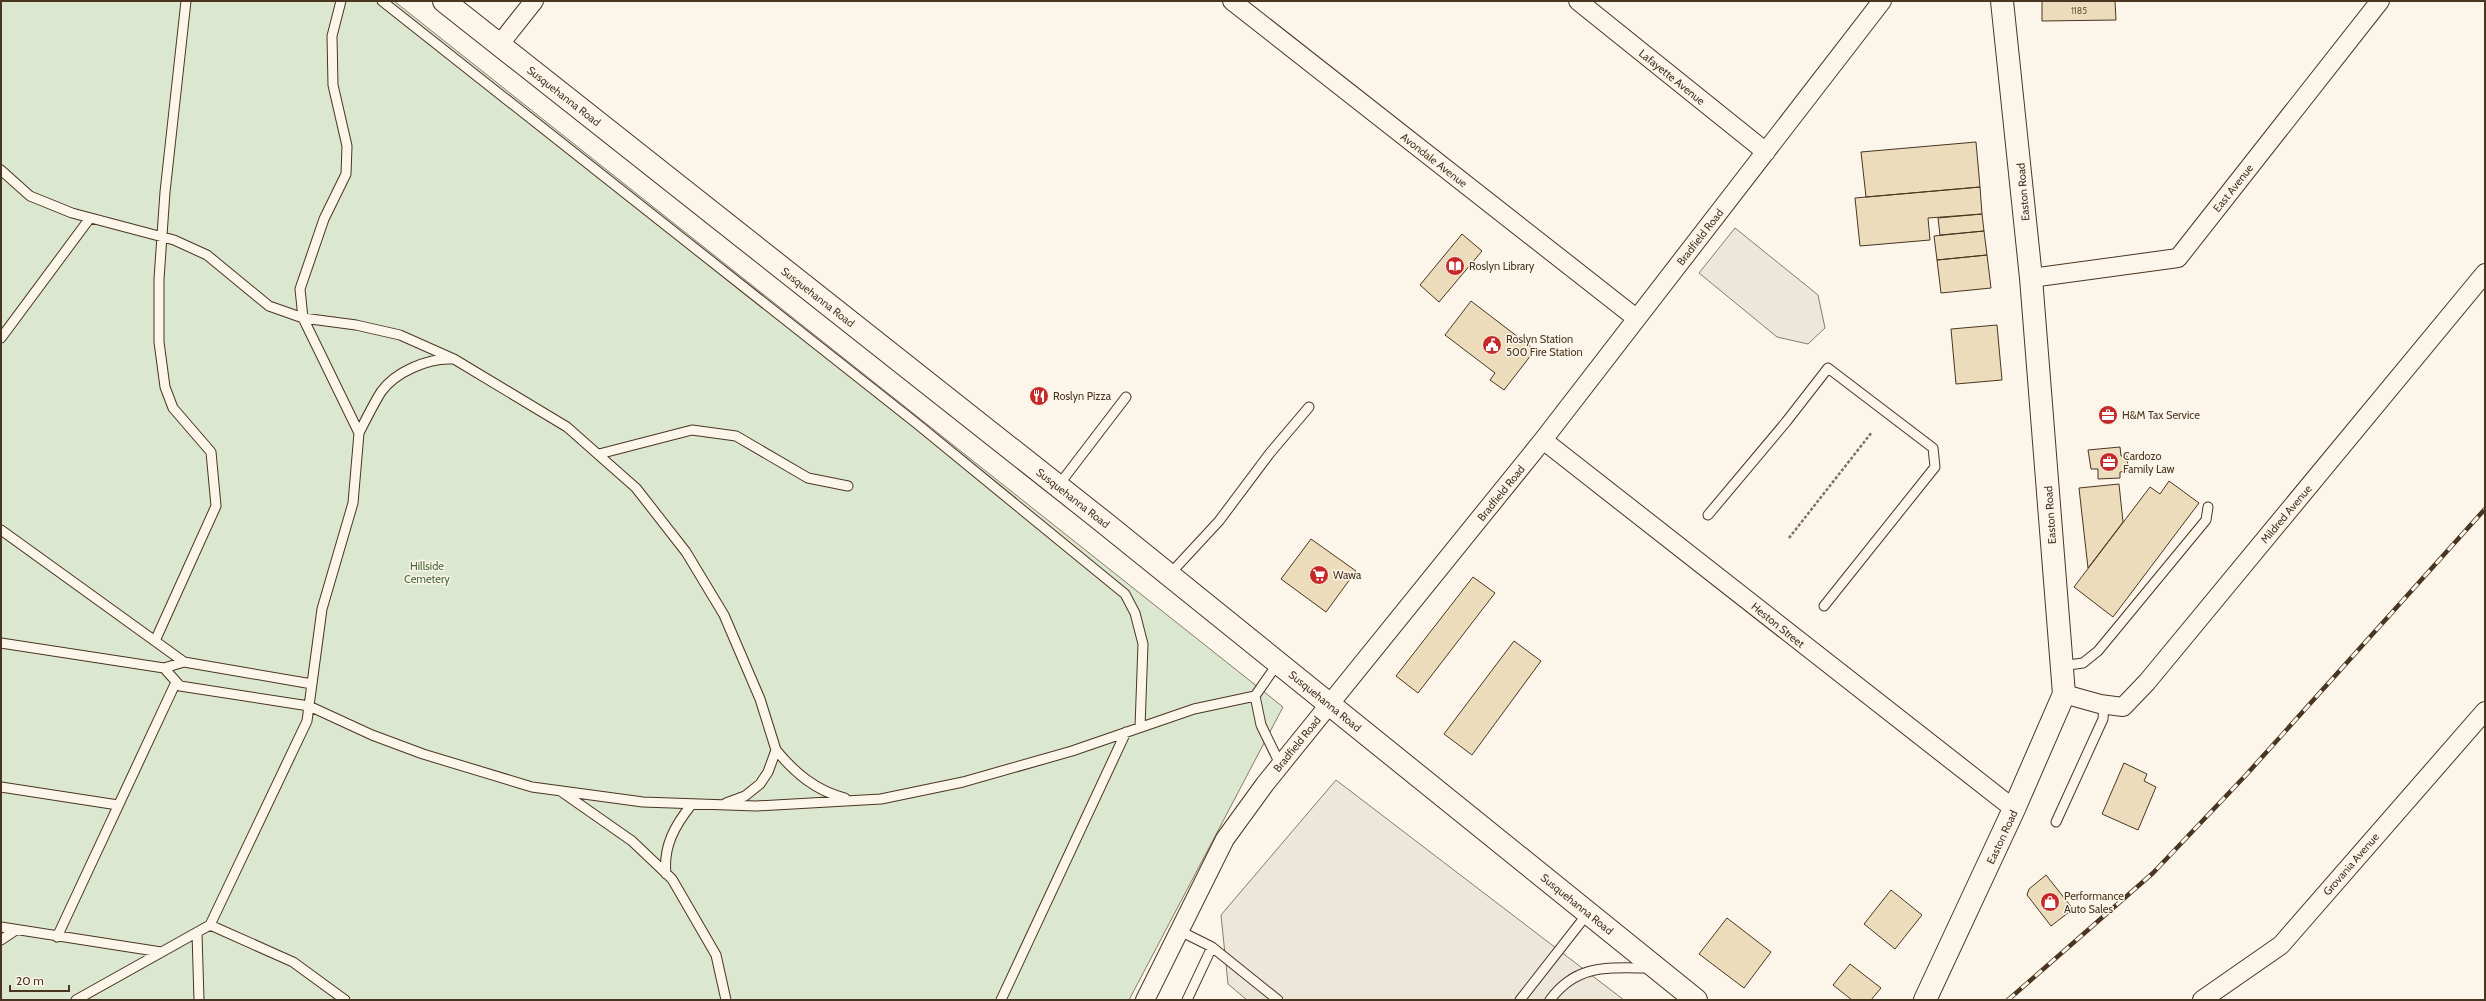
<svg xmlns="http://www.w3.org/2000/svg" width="2486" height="1001" font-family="Cabin,sans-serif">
  <rect width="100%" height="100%" fill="#fbf6e9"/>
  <!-- green -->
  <path fill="#dce7d0" stroke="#887966" d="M1,1h393l889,706 -154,293h-1128z"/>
  <!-- parking -->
  <path fill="#ede7d9" stroke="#887966" d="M1735,228l83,67 7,33 -17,16 -31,-7 -78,-64z
    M1336,780l288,220h-377l-19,-16 -7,-69z"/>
  <!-- building -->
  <path fill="#ecdcbc" stroke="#4a3520" d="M2042,1h73l1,19 -74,1z
    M1976,142l4,45 -114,10 -5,-45z
    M1980,187l2,27 -54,4 2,22 -70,6 -5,-48z
    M1982,214l2,17 -44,4 -2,-17z
    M1984,231l3,24 -50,5 -3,-24z
    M1462,234l20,17 -43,51 -19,-17z
    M1987,255l4,33 -50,5 -4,-33z
    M1471,301l64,49 -31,40 -14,-10 5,-7 -50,-38z
    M1997,325l5,55 -46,4 -5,-55z
    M2120,447l1,9h6l1,15 -8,1v6l-22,1v-10h-7l-3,-19z
    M2169,481l30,22 -86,114 -39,-30 76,-100 10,7z
    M2119,484l4,38 -35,46 -9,-80z
    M1311,539l45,32 -30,41 -45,-33z
    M1473,577l22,16 -77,100 -22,-17z
    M1514,641l27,20 -69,94 -28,-21z
    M2124,763l23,11 -3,7 12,6 -18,43 -36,-16z
    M2046,875l27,34 -22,17 -24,-31 2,-6z
    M1891,890l31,25 -27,34 -31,-25z
    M1727,918l44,34 -27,36 -45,-34z
    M1850,964l31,24 -10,12h-19l-19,-15z"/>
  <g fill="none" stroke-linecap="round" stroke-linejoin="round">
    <defs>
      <path id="service" d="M382,1l534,422 209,171 10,19 8,31 -3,83
        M1,170l29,26 42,17 102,27 33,15 62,51 34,12 53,7 44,10 54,24 113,68 69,61 50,64 38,63 36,84 16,51 -8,22 -8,12 -15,12 -19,7
        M1,338l89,-120
        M359,433c7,-14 14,-28 22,-41 14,-20 47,-34 71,-33
        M599,454l93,-24 44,6 72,42 40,8
        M1058,486l68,-89
        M1708,515l78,-93 42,-54 105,80 2,19 -111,139
        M1,530l183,132
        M1169,575l50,-54 51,-68 39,-46
        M155,641l61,-135 -5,-54 -38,-44 -8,-21 -6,-45v-63l6,-87 21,-191
        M1,643l163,25 16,18 129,20 63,29 51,19 109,33 111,15 113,4 125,-7 82,-17 109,-31 122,-42 61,-13
        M1278,663l-23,33 6,29 19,39
        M2061,666l22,-3 15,-12 108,-131 2,-13
        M164,668l20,-6 128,22
        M776,750c19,23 40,41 69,48
        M1,787l117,18
        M562,792l70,49 40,38 44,76 10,45
        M2056,822l47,-103 1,-15
        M666,874c-3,-28 9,-49 26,-70
        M210,925l83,37 52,38
        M1,927l160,25
        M1180,931l32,16 66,53
        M197,933l2,67
        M57,937l119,-255
        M1,940l15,-10
        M76,1000l134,-75 97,-204 15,-112 31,-106 6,-70 -56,-115 -3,-29 24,-70 22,-45 1,-28 -14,-61 -1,-49 9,-35
        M1001,1000l125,-268
        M1187,1000l25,-53
        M1520,1000l68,-87
        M1550,1000c27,-37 59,-32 101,-32"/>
      <path id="minor" d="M1232,1l404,317
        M1578,1l188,151
        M499,45l35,-44
        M2031,278l147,-20 202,-257
        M1543,440l471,369
        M2064,694l36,10 23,3 24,-25 338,-409
        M1145,1000l80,-161 40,-55 278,-344 339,-439
        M2202,1000l79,-55 204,-234"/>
      <path id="secondary" d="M444,1l657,519 595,480
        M1925,1000l89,-191 50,-115 -33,-416 -29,-277"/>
    </defs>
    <!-- service casing -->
    <use href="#service" stroke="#4a3520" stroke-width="11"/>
    <!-- minor casing -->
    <use href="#minor" stroke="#4a3520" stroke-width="20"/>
    <!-- secondary casing -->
    <use href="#secondary" stroke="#4a3520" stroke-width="24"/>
    <!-- path -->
    <path stroke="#7f6f5c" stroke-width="2.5" stroke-dasharray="3 2" stroke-linecap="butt" d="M1789,538l83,-106"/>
    <!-- service -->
    <use href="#service" stroke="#fbf6e9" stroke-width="9"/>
    <!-- minor -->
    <use href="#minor" stroke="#fbf6e9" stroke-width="18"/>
    <!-- secondary -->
    <use href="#secondary" stroke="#fbf6e9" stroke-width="22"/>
    <defs>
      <path id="rail" d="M2008,1000l145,-127 93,-98 239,-266"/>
    </defs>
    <!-- rail casing -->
    <use href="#rail" stroke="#4a3520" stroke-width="4.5"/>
    <!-- rail -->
    <use href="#rail" stroke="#fbf6e9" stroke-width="3" stroke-dasharray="9" stroke-linecap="butt"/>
  </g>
  <!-- icons -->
  <defs>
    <symbol id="library-disc" viewBox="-11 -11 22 22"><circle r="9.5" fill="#c62828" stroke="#fbf6e9"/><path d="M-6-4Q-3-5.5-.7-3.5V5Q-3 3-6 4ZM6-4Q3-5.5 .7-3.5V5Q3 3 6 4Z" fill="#fff"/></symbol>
    <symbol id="civic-disc" viewBox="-11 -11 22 22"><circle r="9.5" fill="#c62828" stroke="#fbf6e9"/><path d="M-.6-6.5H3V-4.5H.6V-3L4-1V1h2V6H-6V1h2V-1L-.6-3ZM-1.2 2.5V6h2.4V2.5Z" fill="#fff"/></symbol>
    <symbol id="restaurant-disc" viewBox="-11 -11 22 22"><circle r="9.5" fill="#c62828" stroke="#fbf6e9"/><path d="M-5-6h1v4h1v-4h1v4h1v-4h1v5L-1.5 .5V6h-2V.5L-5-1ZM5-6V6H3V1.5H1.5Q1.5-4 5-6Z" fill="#fff"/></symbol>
    <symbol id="office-disc" viewBox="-11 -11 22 22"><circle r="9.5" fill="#c62828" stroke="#fbf6e9"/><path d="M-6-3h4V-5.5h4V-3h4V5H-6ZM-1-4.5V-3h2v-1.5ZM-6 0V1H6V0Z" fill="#fff"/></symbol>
    <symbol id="supermarket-disc" viewBox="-11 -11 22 22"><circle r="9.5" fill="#c62828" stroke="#fbf6e9"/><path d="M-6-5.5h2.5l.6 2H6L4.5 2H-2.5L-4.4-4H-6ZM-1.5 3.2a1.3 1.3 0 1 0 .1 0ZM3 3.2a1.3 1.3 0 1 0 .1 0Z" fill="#fff"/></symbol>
    <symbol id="shop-disc" viewBox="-11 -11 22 22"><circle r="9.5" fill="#c62828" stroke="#fbf6e9"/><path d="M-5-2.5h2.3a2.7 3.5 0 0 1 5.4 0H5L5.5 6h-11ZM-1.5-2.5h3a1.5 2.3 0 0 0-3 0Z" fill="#fff"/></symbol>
  </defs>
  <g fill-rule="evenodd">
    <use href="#library-disc" x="1444" y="255" width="22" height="22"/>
    <use href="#civic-disc" x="1481" y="334" width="22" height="22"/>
    <use href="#restaurant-disc" x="1028" y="385" width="22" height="22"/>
    <use href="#office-disc" x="2097" y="404" width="22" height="22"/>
    <use href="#office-disc" x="2098" y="451" width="22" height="22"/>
    <use href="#supermarket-disc" x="1308" y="564" width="22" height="22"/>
    <use href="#shop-disc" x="2039" y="891" width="22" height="22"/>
  </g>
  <g text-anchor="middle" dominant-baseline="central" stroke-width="3" stroke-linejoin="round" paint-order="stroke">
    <!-- number labels -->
    <g font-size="9" fill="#725f47">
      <text x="2079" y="10">1185</text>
    </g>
    <!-- street labels -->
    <g font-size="11" fill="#4a3520" stroke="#fbf6e9">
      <text transform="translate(1672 77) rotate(39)">Lafayette Avenue</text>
      <text transform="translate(564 96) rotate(38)">Susquehanna Road</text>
      <text transform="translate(1434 160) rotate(38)">Avondale Avenue</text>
      <text transform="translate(2233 188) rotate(-52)">East Avenue</text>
      <text transform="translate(2023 192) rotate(-95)">Easton Road</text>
      <text transform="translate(1700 237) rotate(-52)">Bradfield Road</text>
      <text transform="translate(818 297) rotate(38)">Susquehanna Road</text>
      <text transform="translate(1501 493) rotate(-51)">Bradfield Road</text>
      <text transform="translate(1073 498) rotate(38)">Susquehanna Road</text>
      <text transform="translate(2286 514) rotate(-50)">Mildred Avenue</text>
      <text transform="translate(2050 515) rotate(-94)">Easton Road</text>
      <text transform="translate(1778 625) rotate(39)">Heston Street</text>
      <text transform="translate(1325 701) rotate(39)">Susquehanna Road</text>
      <text transform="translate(1297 744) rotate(-51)">Bradfield Road</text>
      <text transform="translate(2002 837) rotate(-65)">Easton Road</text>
      <text transform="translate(2351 864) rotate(-49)">Grovania Avenue</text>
      <text transform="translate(1577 904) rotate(39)">Susquehanna Road</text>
    </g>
    <!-- poi labels -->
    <g font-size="11" fill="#4a3520" stroke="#fbf6e9" text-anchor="start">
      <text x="1469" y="266">Roslyn Library</text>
      <text x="1506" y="339">Roslyn Station<tspan x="1506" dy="13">500 Fire Station</tspan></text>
      <text x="1053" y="396">Roslyn Pizza</text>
      <text x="2122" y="415">H&amp;M Tax Service</text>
      <text x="2123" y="456">Cardozo<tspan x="2123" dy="13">Family Law</tspan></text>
      <text x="1333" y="575">Wawa</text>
      <text x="2064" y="896">Performance<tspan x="2064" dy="13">Auto Sales</tspan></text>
    </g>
    <!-- park labels -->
    <g font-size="11" fill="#436837" stroke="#fbf6e9">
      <text x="427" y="566">Hillside<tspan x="427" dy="13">Cemetery</tspan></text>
    </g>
  </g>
  <!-- border -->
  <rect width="2486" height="1001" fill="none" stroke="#4a3520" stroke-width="4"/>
  <!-- scale -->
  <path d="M10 985v6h59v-6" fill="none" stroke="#4a3520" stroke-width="2"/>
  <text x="16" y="985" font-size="12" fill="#4a3520" stroke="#fbf6e9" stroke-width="3" paint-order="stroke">20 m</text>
</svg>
